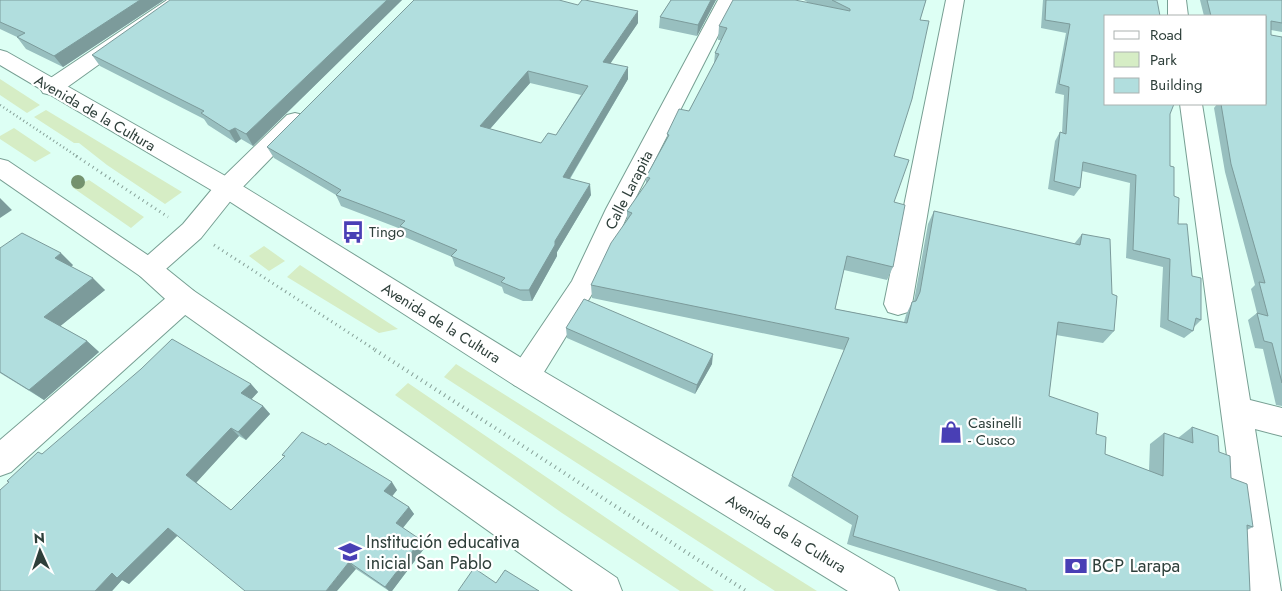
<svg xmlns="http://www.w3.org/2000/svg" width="1282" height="591" font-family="Jost,sans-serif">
  <rect width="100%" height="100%" fill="#ddfff4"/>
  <!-- green -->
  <path fill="#d6edc5" d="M0,79l40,26 -13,8 -27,-18z
    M46,110l136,82 -17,12 -58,-39 -28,-22h-5l-40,-26z
    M14,128l37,25 -16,9 -35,-23v-3z
    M89,180l55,37 -13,11 -59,-41z
    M264,246l21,15 -16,10 -20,-15z
    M300,265l98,64 -19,4 -92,-56z
    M456,364l361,227h-42l-331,-214z
    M408,383l288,196 18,12h-34l-118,-78 -167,-118z"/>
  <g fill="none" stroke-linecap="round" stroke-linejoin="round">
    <defs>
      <path id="minor" d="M167,0h22l-130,93 -8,2 -8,-2 -3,-5 3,-5z
        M718,0h18l-106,209 -33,77 -61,99 -11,4 -11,-4 -4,-9 4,-9 58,-86 34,-72z
        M946,0h18l-52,304 -4,8 -10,3 -10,-3 -4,-8z
        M1168,0h18l2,16h-20z
        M1180,104h22l48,296 32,8v28l-27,-7 26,162h-36z
        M295,113l8,2 3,5 -3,5 -67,69 -35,44 -43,38 -9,3 -9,-3 -4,-7 4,-7 43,-38 35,-42 69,-67z
        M184,288l10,3 4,8 -4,8 -183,165 -11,4v-36l174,-149z"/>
      <path id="highway" d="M0,50l7,2 229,130 300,185 358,211 5,13h-51l-334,-206 -296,-191 -218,-129z
        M0,159l8,2 150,101 36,29 423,287 5,13h-49l-399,-284 -34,-31 -140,-97z"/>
    </defs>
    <!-- minor casing -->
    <use href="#minor" stroke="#779f93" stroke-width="2"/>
    <!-- highway casing -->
    <use href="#highway" stroke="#779f93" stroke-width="2"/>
    <!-- path-far2 -->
    <path stroke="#86a098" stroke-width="2.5" stroke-dasharray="1 3" stroke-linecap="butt" d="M0,105l78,52"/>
    <!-- path-far1 -->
    <path stroke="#86a098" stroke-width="3" stroke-dasharray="1 4" stroke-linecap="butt" d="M76,156l92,61
      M214,245l163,106"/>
    <!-- path -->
    <path stroke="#86a098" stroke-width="4" stroke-dasharray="1 4.5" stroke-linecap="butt" d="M375,350l371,241"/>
    <!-- minor -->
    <use href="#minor" fill="#fff" fill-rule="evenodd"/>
    <!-- highway -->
    <use href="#highway" fill="#fff" fill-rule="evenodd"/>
  </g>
  <!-- trees -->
  <circle fill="#74926e" cx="78" cy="182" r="7"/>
  <!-- wall -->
  <path fill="#98bfbf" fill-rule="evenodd" d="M0,0h164l-101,67 -37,-18 -9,-12 -17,-8z
    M402,0l-149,146 -12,-7 -5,4 -28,-18 -4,-6 -104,-53 -8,-11z
    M671,0h45l-19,36 -38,-8 1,-11z
    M804,0h122l-6,20 -26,136 -1,111 -6,13 -43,-10 -9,39 69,13 2,-7 6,-13 2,-1 14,-77 6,-13 140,33 8,-10 32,97 -11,12 -47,-8 -7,61 47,38 9,20 44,17 1,-27 14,-11 14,5 14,-11 27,25 34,75 -6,3 3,61h-252l-151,-47 5,-19 -64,-39 56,-136 -252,-52 -1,-13 36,-66v-8l19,-26v-8l21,-38v-5l22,-23 25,-47 1,-11 6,-13h-3l1,-14 90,-23z
    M1043,0h114l-51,16 64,98v52l8,58 14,52 9,44 -7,7 -1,4 -9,7 -24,-11 3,-60 -37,-9 4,-75 -48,-12 -2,17 -6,8 -26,-7 7,-48 5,-9 2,1 2,-38 -9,-2 11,-60 -25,-5z
    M1200,0h82v32l-11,-2v5l11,2v369l-6,-1 -13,-56 -8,-1 -7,-28 9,-7 -6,-24 4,-4 -30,-113 -11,-64 3,-4h49v-88h-62z
    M638,23l-28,40 18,16 -58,100 21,16 -34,57v4l-25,45h-9l-19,-8 -2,-6 -47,-21 -3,-9 -47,-20 -4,-8 -60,-23 -5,-11 -62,-37 -7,-11zM530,83l51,12 -25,40 -15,8 -51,-14z
    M0,248l73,17 -2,2 34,23 -45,36 27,15 12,11 -55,48 -44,-27z
    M566,328l146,36 -17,30 -128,-56z
    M251,384l7,8 -7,7 12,7 7,8 -24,26 -7,-4 -43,46 35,28 54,-53 -3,-2 115,35 -5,6 17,11 5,7 -11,14 23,18 -34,45h-3l-33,-22 -179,-33 -48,48 -7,-4 -10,11h-112l42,-137z"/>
  <!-- shaded-wall -->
  <path fill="#7c9b9b" d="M140,0h24l-101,67 -9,-11z
    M387,0h15l-149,146 -7,-12z
    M711,0h5l-19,36 1,-11z
    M638,11v12l-34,50 -1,-11z
    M628,67v12l-64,109 -1,-11z
    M528,71l2,12 -48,55 -2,-12z
    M235,128l6,11 -5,4 -7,-12z
    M590,184l1,11 -34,57v4l-25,45 -3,-11 26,-49z
    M0,198l12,12 -12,8z
    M61,253l12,12 -6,5 -12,-12z
    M93,278l12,12 -47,38 -14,-11z
    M87,341l12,11 -55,48 -15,-10z
    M713,354l-1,10 -17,30 2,-9z
    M251,384l7,8 -9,10 -8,-9z
    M263,406l7,8 -24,26 -8,-8z
    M231,428l8,8 -43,47 -10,-8z
    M392,482l5,8 -7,9 -6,-8z
    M409,507l5,7 -13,16 -5,-7z
    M168,528l10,7 -49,49 -7,-4 -10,11h-17l17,-18z
    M421,540l5,6 -34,45h-3l-4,-4z
    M349,562l7,7 -19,22h-11z"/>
  <!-- building -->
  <path fill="#b1dede" stroke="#7c9b9b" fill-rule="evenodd" d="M0,0h140l-86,56 -37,-19 8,-4 -25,-11z
    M170,0h217l-141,134 -11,-6 -6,3 -28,-18 3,-2 -112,-56z
    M414,0h145l19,5 4,-5h3l53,11 -35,51 25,5 -65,110 27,7 -35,57v4l-26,45h-9l-19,-8 4,-4 -54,-22 6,-6 -57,-24 5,-5 -69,-26 5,-5 -74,-43zM528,71l60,15 -32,49 -8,-2 -7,10 -61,-17z
    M671,0h40l-13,25 -38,-8z
    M733,0h62l55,11v-2l-18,-9h94l-6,20 9,1 -17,78 -18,57 15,4 -15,42 11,3 -12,62 -46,-11 -12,53 72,14 5,-21 4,-1 4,-9 14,-81 146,34 2,-11 28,5 2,55 5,2 -3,35 -56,-9 -9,74 49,17 -2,21 10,3 -1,17 58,22 1,-43 29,10 -1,-16 26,9 1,16 11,4 1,22 16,6 6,43 -6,-2 3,66h-224v-2l-173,-53 5,-20 -66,-40 57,-138 -258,-53 20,-42 21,-30 -5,-2 23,-33 -4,-1 23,-42 -2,-1 12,-25 10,2 30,-57 -4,-1 12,-25 -8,-2z
    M1046,0h111l3,16h-54v88h68l-4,10v52l4,1v29l5,2 -1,26h9l5,52 9,2v42l-5,-2 -3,13 -25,-11 2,-61 -37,-9 3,-75 -53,-13 -3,26 -26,-7 6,-49 6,2 3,-47 -10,-3 11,-60 -25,-4z
    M1207,0h75v23l-11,-2v14l11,2v346l-10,-40 -8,-2 -7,-28 11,3 -9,-34 6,1 -34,-119 -10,-60h45v-88h-55z
    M22,233l39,20 -6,5 38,20 -49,39 43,24 -58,49 -29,-18v-124z
    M584,299l129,55 -16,31 -131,-57z
    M172,339l79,45 -10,9 22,13 -25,26 -7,-4 -45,47 45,35 54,-54 -3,-1 20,-23 24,13 2,-2 64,39 -8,9 25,16 -13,16 25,17 -36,47 -36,-25 -23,29h-81l-77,-63 -51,50 -5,-5 -17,18h-95v-101l9,-8 -2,-1 31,-29 4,2 99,-85z
    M474,568l22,15 9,-13 34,21h-81z"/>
  <!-- icons -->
  <defs>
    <symbol id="bus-bare" viewBox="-9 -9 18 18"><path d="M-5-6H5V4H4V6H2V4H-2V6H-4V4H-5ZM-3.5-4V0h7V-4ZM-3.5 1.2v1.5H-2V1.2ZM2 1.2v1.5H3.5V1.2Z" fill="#493fb5" stroke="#fff" stroke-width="2.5" paint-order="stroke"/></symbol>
    <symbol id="shop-bare" viewBox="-9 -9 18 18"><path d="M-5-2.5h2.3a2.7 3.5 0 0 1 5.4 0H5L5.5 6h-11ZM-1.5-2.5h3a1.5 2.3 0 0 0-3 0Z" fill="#493fb5" stroke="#fff" stroke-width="2.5" paint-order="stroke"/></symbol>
    <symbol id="school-bare" viewBox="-9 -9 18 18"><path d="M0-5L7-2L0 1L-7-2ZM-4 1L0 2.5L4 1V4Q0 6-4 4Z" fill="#493fb5" stroke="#fff" stroke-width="2.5" paint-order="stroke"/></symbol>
    <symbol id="bank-bare" viewBox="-9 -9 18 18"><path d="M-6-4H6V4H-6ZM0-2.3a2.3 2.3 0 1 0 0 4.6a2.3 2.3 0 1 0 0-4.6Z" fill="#493fb5" stroke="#fff" stroke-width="2.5" paint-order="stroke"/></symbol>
  </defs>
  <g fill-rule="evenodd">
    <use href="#bus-bare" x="337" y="216" width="32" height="32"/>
    <use href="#shop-bare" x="935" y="416" width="32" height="32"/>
    <use href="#school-bare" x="334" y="536" width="32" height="32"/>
    <use href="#bank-bare" x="1060" y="550" width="32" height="32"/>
  </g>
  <g text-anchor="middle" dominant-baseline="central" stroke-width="4.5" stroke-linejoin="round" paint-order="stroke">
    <!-- street labels -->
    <g font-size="15" fill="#2e3f3a" stroke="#fff">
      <text transform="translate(95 113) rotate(30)">Avenida de la Cultura</text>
      <text transform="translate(629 190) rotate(-63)">Calle Larapita</text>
      <text transform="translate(441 323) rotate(32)">Avenida de la Cultura</text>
      <text transform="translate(786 534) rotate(31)">Avenida de la Cultura</text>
    </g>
    <!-- poi labels -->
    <g font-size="15" fill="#2e3f3a" stroke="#fff" text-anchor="start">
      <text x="369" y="232">Tingo</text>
      <text x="968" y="423">Casinelli<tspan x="968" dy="17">- Cusco</tspan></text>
    </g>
    <!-- near-poi labels -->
    <g font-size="18" fill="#2e3f3a" stroke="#fff" text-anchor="start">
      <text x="366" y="542">Institución educativa<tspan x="366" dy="21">inicial San Pablo</tspan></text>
      <text x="1092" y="566">BCP Larapa</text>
    </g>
  </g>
  <!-- legend -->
  <rect x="1104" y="15" width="162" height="90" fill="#ffffff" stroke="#abb2b0"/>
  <rect x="1114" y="31" width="25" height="8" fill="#ffffff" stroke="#abb2b0"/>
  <text x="1150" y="40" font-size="15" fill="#2e3f3a">Road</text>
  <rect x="1114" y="52" width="25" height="15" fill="#d6edc5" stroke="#abb2b0"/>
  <text x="1150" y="65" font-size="15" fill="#2e3f3a">Park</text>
  <rect x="1114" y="78" width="25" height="15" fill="#b1dede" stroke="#abb2b0"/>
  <text x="1150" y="90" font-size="15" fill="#2e3f3a">Building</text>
  <!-- north arrow -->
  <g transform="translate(40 551) rotate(357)" stroke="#ffffff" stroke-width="4" paint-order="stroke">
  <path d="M0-4L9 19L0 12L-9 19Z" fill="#2e3f3a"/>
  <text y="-8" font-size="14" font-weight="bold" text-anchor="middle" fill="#2e3f3a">N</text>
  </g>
</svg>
